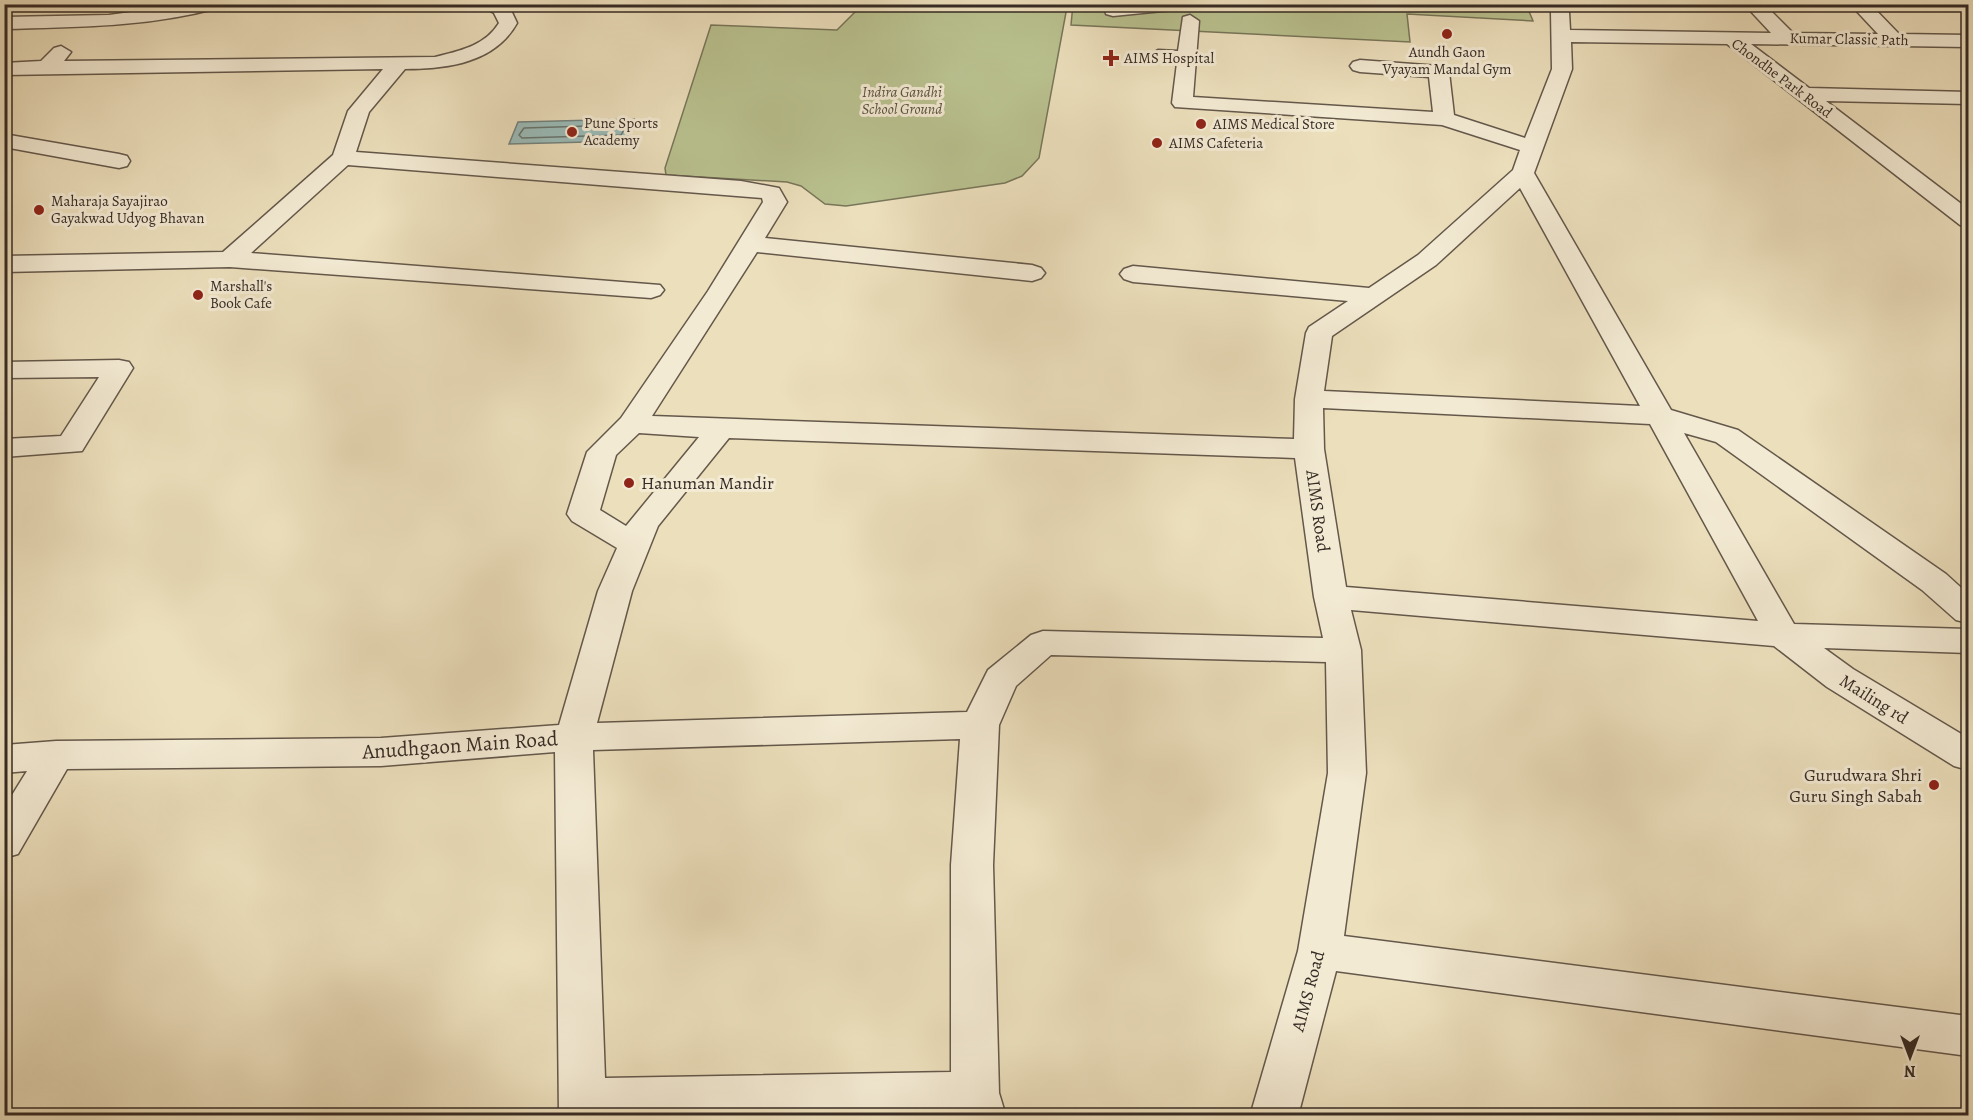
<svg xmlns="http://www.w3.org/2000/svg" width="1973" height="1120" font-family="Alegreya,serif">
  <rect width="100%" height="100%" fill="#ecdfbc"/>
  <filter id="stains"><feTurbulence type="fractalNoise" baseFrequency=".00333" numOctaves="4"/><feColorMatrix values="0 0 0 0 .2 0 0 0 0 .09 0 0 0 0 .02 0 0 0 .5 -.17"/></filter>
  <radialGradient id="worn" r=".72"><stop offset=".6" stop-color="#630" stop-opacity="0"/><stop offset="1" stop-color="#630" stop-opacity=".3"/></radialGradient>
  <!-- green -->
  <path fill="#b9c18f" stroke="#78765a" stroke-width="1.5" d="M966,4l101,3 -28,151 -17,18 -17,7 -159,23 -21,-2 -24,-18 -14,-4 -121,-7 -1,-7 46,-143 126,5 25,-25z
    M1073,4h453l7,17 -126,-7 3,28 -339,-17z"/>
  <!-- water -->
  <path fill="#9abbb8" stroke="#72817d" stroke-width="1.5" d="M634,119l-6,22 -119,3 9,-22z"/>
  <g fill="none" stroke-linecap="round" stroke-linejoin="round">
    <!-- shore -->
    <path stroke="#68736e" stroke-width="1.5" d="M622,125l3,3 -4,7 -99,3 -3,-3 5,-7z"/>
    <defs>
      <path id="minor" d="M189,4h32l-3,4c-70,19 -141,19 -214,21v-12l105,-2z
        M478,4l31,2 8,17c-22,40 -70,46 -112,46l-36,43 -13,40 385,29 38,7 8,14 -22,36 267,27 9,3 4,5 -4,5 -9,3 -275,-29 -105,164 642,23 1,-40 11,-66 3,-6 39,-26 -215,-19 -9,-3 -4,-5 4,-5 9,-3 236,22 49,-33 95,-85 7,-20 -78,-25 -267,-18 -3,-4 5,-40 -26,-3 -3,-4 10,-6 20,1 5,-34 7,-2 9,6 -6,76 240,15 -4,-35 -69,-5 -7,-2 -3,-4 3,-4 7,-2 79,6 7,2 3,4 5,43 71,23 27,-69 -1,-57 -4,-8h18l4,8 1,18 201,3 -27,-29h20l29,29 85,1 -28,-30h20l29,30 69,1v12l-217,-3 58,44 159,4v12l-142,-3 142,108v18l-8,-2 -233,-181 -156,-2 1,27 -38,104 137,237 67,20 208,144 22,20v29l-12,-3 -34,-30 -206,-148 -32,-9 110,191 174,5v24l-144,-5 29,21 115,69v32l-14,-4 -127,-79 -53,-41 -423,-36 10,40 5,123 -22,163 624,80v40l-632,-85 -38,145h-48l48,-165 30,-178 -2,-111 -275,-7 -35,31 -17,39 -6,140 6,228 7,23h-447l-4,-364 -174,14 -314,3 -49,85 -14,4v-50l23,-37 -23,2v-28l52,-4 325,-3 178,-13 39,-134 19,-43 -45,-27 -5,-7 20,-62 34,-34 87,-127 55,-89 -1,-4 -414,-33 -97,88 409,32 4,5 -4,5 -9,3 -421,-31 -226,5v-16l219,-4 110,-97 15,-44 35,-42 -379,6v-12l37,-2 13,-13 7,-2 10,6 -7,9 371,-4c24,-6 50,-11 64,-34l-5,-10zM1520,188l120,218 -316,-15 8,-55 104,-71zM1323,408l327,16 108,197 -412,-34 -22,-138zM639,433l60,4 -73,89 -26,-16 16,-55zM729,438l566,20 19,139 9,41 -280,-7 -12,4 -43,35 -21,42 -370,11 35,-132 26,-65zM960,739l-9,126v207l-346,6 -12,-328z
        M1104,4h88l-9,5 -70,7 -7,-2z
        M4,134l115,20 8,2 3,5 -3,5 -8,2 -115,-21z
        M119,360l10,2 4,6 -51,83 -78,6v-18l57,-3 38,-59 -95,1v-16z"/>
    </defs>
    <!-- minor casing -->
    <use href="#minor" stroke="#64584b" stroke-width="3"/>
    <!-- minor -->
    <use href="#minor" fill="#f3ead3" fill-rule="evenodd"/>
  </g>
  <!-- markers -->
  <g fill="#8f2418" stroke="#f3ead3" stroke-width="2">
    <circle cx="1447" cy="34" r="6"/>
    <path d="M1108 49h6v6h6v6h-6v6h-6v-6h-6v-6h6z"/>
    <circle cx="1201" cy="124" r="6"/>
    <circle cx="572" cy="132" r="6"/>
    <circle cx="1157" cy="143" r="6"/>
    <circle cx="39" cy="210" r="6"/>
    <circle cx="198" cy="295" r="6"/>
    <circle cx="629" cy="483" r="6"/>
    <circle cx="1934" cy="785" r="6"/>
  </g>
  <g text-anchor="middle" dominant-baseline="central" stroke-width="6" stroke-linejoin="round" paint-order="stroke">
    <!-- far-street labels -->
    <g font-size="15" fill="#362b25" stroke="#f3ead3">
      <text transform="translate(1849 39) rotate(1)">Kumar Classic Path</text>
      <text transform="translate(1782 78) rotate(37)">Chondhe Park Road</text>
    </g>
    <!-- far-poi labels -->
    <g font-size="15" fill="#362b25" stroke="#f3ead3" text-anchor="start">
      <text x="1447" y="52" text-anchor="middle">Aundh Gaon<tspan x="1447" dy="17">Vyayam Mandal Gym</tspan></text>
      <text x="1124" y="58">AIMS Hospital</text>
      <text x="584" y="123">Pune Sports<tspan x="584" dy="17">Academy</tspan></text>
      <text x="1213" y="124">AIMS Medical Store</text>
      <text x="1169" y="143">AIMS Cafeteria</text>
      <text x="51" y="201">Maharaja Sayajirao<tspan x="51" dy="17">Gayakwad Udyog Bhavan</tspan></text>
      <text x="210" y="286">Marshall's<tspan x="210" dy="17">Book Cafe</tspan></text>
    </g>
    <!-- far-park labels -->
    <g font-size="15" font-style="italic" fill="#575040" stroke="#f3ead3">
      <text x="902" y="92">Indira Gandhi<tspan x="902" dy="17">School Ground</tspan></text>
    </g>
    <!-- poi labels -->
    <g font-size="18" fill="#362b25" stroke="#f3ead3" text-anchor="start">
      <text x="641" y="483">Hanuman Mandir</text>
      <text x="1922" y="775" text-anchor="end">Gurudwara Shri<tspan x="1922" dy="21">Guru Singh Sabah</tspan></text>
    </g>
    <!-- street labels -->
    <g font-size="18" fill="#362b25" stroke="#f3ead3">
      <text transform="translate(1318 511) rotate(82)">AIMS Road</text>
      <text transform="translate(1874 699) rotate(32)">Mailing rd</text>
      <text transform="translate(1308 991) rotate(-75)">AIMS Road</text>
    </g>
    <!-- near-street labels -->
    <g font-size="21" fill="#362b25" stroke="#f3ead3">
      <text transform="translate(460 745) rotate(-4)">Anudhgaon Main Road</text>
    </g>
  </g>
  <!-- margin -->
  <rect width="1973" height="1120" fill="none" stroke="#ecdfbc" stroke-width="24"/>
  <rect x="6" y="6" width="1961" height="1108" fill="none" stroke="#362b25" stroke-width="3"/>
  <rect x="12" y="12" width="1949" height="1096" fill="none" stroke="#362b25" stroke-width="1.5"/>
  <!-- north arrow -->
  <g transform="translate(1910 1057) rotate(180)" stroke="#f3ead3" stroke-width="4.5" paint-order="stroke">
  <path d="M0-4.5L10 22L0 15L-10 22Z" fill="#362b25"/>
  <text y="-9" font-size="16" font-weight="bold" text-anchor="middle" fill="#362b25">N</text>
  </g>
  <rect width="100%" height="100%" filter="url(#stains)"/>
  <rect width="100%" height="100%" fill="url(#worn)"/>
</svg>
